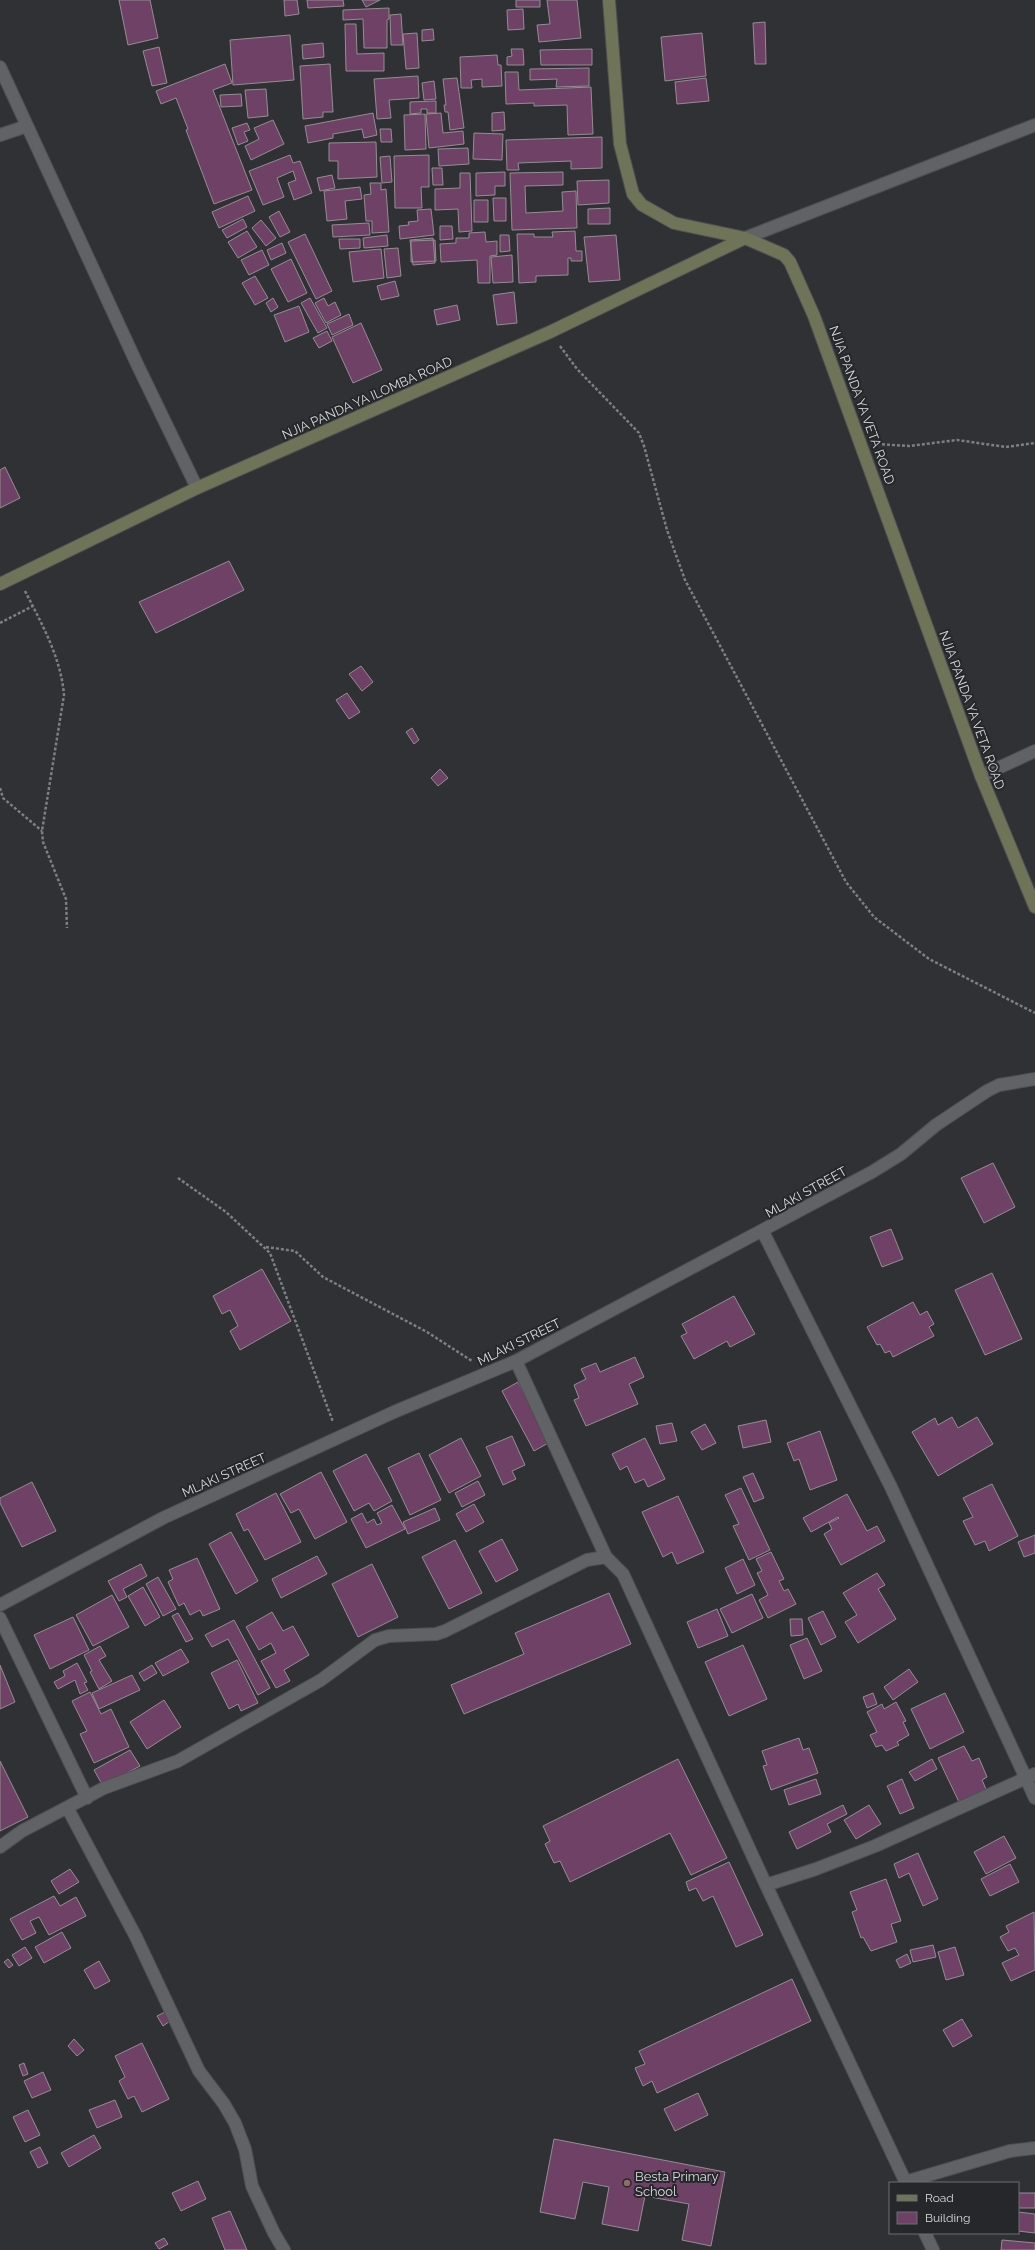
<svg xmlns="http://www.w3.org/2000/svg" width="1035" height="2250" font-family="Raleway,sans-serif">
  <rect width="100%" height="100%" fill="#2f3134"/>
  <!-- building -->
  <path fill="#6f4167" stroke="#938e92" d="M119,0h31l8,38 -30,7z
    M284,0h13l2,14 -14,2z
    M307,0h36l1,6 -36,2z
    M362,0h18l-14,7z
    M516,0h24v7h-24z
    M547,0h30l4,38 -42,4 -2,-17 13,-1z
    M389,8v11l-2,1v28h-23l-1,-29 -20,1v-10z
    M523,9l1,20 -16,1 -1,-20z
    M401,14l2,31h-12l-1,-30z
    M765,22l1,42h-11l-2,-41z
    M345,24h11l1,30 27,-1v18h-38z
    M433,29l1,11 -12,1v-11z
    M417,33l2,35 -13,1 -3,-35z
    M702,33l4,43 -41,5 -4,-44z
    M290,35l4,45 -61,5 -3,-45z
    M323,43l1,14 -21,2 -1,-14z
    M159,47l8,36 -15,3 -9,-35z
    M511,49h12l1,16h-17v-8l5,-1z
    M592,49v16h-51l-1,-15z
    M497,55l1,10h3l1,21 -20,1v-8l-11,1 1,8h-11l-1,-31z
    M225,64l7,19 -19,7 39,100 -38,14 -28,-74 2,-1 -12,-31 -15,6 -5,-13z
    M330,64l3,48h-10v5l-20,2 -3,-53z
    M589,68v18l-33,1 1,-8 -27,1v-11z
    M505,72h13l1,18 72,-3 2,47 -25,1 -1,-30 -33,1v-3l-28,1z
    M418,76l1,22 -30,2 2,18 -14,1 -3,-40z
    M457,78l7,50 -14,2 -2,-18h-3l-1,-7h2l-3,-26z
    M706,78l3,23 -32,3 -2,-22z
    M434,81l2,18 -12,1 -2,-17z
    M266,89l2,27 -20,2 -3,-28z
    M241,94l1,12 -21,1 -1,-12z
    M436,101v12h-9v-4h-6v4l-11,1v-12z
    M504,112l1,18 -13,1v-18z
    M373,113l4,22 -13,3 -2,-9 -29,5v4l-25,5 -3,-17z
    M441,113l2,20 20,-2 1,13 -35,4 -3,-34z
    M425,114l1,35 -21,1 -1,-35z
    M273,120l11,24 -33,16 -6,-14 14,-7 -5,-11z
    M247,123l3,7 -6,2 4,9 -10,4 -6,-17z
    M380,129h11l1,13h-11z
    M474,133l29,1 -1,26 -29,-1z
    M602,137v31l-31,1v-8l-53,2 1,7h-12l-1,-30z
    M376,142l1,35 -39,2v-18h-9v-18z
    M468,148l1,16 -30,2 -1,-17z
    M290,155l3,8 7,-2 12,32 -18,7 -6,-17 8,-3 -3,-9 -16,7 7,19 -21,8 -14,-34z
    M429,155v32h-8l1,21h-27l-1,-52z
    M390,156l2,26 -10,1 -2,-26z
    M432,168h10l1,17h-10z
    M505,172v14h-10v9l-19,1v-23z
    M563,172v13l-38,1 1,27 37,-2 -1,-19 14,-1 1,37 -65,2 -2,-57z
    M460,173h10l2,58 -13,1 -1,-23 -23,1v-21l25,-1z
    M332,175l3,13 -15,3 -3,-13z
    M609,180v23l-31,2 -1,-24z
    M370,183h11v7l5,-1 3,43 -17,1v-12h-6l-2,-26 7,-1z
    M360,187l2,12 -17,2 2,18 -20,2 -3,-30z
    M248,196l7,15 -36,17 -7,-16z
    M493,198h13v23h-12z
    M474,200h14v22h-14z
    M610,208v16h-22v-15z
    M431,209l3,26 -34,4 -1,-13 10,-1 -1,-3 10,-1 -1,-11z
    M279,211l11,21 -10,5 -11,-20z
    M243,219l4,8 -20,11 -5,-8z
    M261,220l15,18 -10,8 -14,-18z
    M369,223l1,12 -37,2 -1,-12z
    M440,226h12l1,13 -13,1z
    M247,231l10,16 -19,11 -10,-16z
    M575,231l1,20h6v10h-11v-3h-3v17l-32,1v6l-17,1 -2,-49h17v3h19l-1,-5z
    M485,232l1,10 11,-1v14l-7,1v27h-12l-1,-23 -36,2 -1,-18 16,-1v-5h13v-5z
    M305,234l27,57 -16,8 -28,-57z
    M387,235l1,11 -24,2 -1,-10z
    M500,235h9l1,16 -10,1z
    M616,235l4,45 -31,2 -5,-45z
    M433,238l2,25 -22,2 -3,-25z
    M339,239h21v9l-20,1z
    M435,240l1,21 -25,1v-21z
    M282,243l4,10 -15,7 -4,-10z
    M398,248l3,28 -14,2 -3,-29z
    M381,249l3,29 -31,4 -4,-30z
    M262,250l7,15 -20,10 -8,-15z
    M512,255l1,27 -20,1 -2,-26z
    M291,259l16,34 -19,9 -17,-33z
    M255,276l13,22 -13,7 -13,-22z
    M395,281l4,15 -18,4 -4,-14z
    M514,292l3,31 -20,2 -4,-30z
    M273,298l5,9 -7,5 -5,-9z
    M310,298l17,30 -9,5 -17,-30z
    M324,298l4,8 7,-4 6,13 -15,8 -11,-20z
    M457,305l3,15 -23,5 -3,-15z
    M299,306l10,26 -24,10 -11,-27z
    M349,314l4,11 -21,10 -5,-11z
    M361,323l21,47 -29,13 -21,-46z
    M327,331l5,10 -13,7 -6,-10z
    M5,467l15,31 -20,10v-38z
    M229,561l15,29 -88,43 -17,-31z
    M361,666l12,16 -11,9 -13,-17z
    M347,693l13,19 -11,7 -13,-19z
    M412,728l7,12 -5,4 -8,-12z
    M440,769l8,9 -10,8 -7,-8z
    M993,1163l22,44 -31,16 -23,-45z
    M891,1229l12,30 -21,8 -12,-30z
    M262,1269l29,52 -51,29 -10,-19 8,-5 -8,-16 -8,4 -9,-18z
    M992,1273l30,66 -37,16 -30,-65z
    M734,1296l21,38 -25,13 -3,-6 -33,18 -13,-23 6,-3 -5,-9z
    M913,1302l7,13 7,-4 7,13 -5,3 5,9 -41,21 -3,-6 -5,2 -5,-9 -3,1 -10,-18z
    M635,1357l9,20 -15,7 9,20 -52,22 -12,-26 5,-2 -5,-13 12,-6 -5,-10 15,-6 4,9z
    M518,1382l32,60 -16,9 -32,-60z
    M952,1417l6,11 19,-11 16,27 -55,32 -26,-44 23,-14 3,7z
    M766,1420l5,22 -28,6 -5,-22z
    M672,1423l5,18 -17,3 -4,-18z
    M705,1424l11,19 -14,7 -11,-18z
    M820,1431l17,49 -27,10 -11,-31 -5,2 -7,-18z
    M512,1436l13,29 -13,6 4,8 -13,6 -17,-38z
    M461,1438l20,38 -32,17 -20,-38z
    M645,1438l20,41 -17,8 -4,-8 -9,4 -8,-17 -7,4 -8,-16z
    M419,1453l22,47 -31,15 -22,-47z
    M366,1454l26,47 -18,10 -5,-8 -15,8 -21,-40z
    M321,1472l26,50 -32,17 -16,-30 -8,4 -11,-19z
    M753,1473l11,25 -10,4 -11,-25z
    M478,1481l7,14 -23,12 -7,-14z
    M32,1482l24,49 -34,16 -22,-44v-5z
    M992,1484l26,52 -29,15 -4,-10 -10,4 -12,-24 10,-4 -10,-19z
    M741,1488l29,62 -21,10 -16,-34 6,-2 -14,-29z
    M276,1493l25,49 -36,18 -17,-31 -4,2 -8,-17z
    M847,1494l20,37 10,-5 8,15 -44,24 -17,-31 8,-5 -3,-6 10,-5 -1,-1 -27,15 -8,-14z
    M678,1496l26,56 -27,12 -5,-12 -9,5 -21,-45z
    M474,1504l10,18 -18,10 -10,-18z
    M392,1505l13,24 -39,19 -15,-29 11,-6 5,10 7,-4 3,6 5,-2 -5,-10z
    M435,1508l5,12 -32,14 -5,-12z
    M231,1532l27,49 -22,13 -27,-50z
    M1035,1535v18l-11,4 -6,-15z
    M502,1539l16,31 -22,12 -17,-31z
    M455,1540l27,53 -33,16 -27,-52z
    M771,1552l13,27 -5,2 5,10 4,-2 8,15 -28,14 -9,-18 9,-5 -11,-22 5,-2 -6,-12z
    M317,1556l10,18 -46,24 -9,-19z
    M197,1558l23,51 -17,7 -3,-6 -10,5 -6,-12 -5,3 -11,-24 5,-3 -4,-9z
    M743,1559l12,26 -18,9 -12,-26z
    M141,1564l6,12 -24,13 4,8 -8,4 -11,-20z
    M372,1564l26,53 -40,20 -26,-53z
    M877,1573l8,12 -7,4 18,30 -38,24 -13,-21 12,-7 -14,-22z
    M158,1577l18,32 -13,7 -17,-32z
    M143,1587l17,30 -15,9 -17,-30z
    M609,1593l22,51 -167,70 -13,-29 73,-31 -9,-21z
    M752,1594l11,24 -31,15 -12,-24z
    M112,1595l17,32 -36,19 -17,-31z
    M717,1609l11,27 -30,12 -11,-26z
    M823,1611l13,26 -15,8 -13,-27z
    M272,1612l11,19 10,-5 16,29 -25,15 6,11 -14,7 -15,-27 15,-8 -5,-10 -12,7 -13,-23z
    M178,1613l15,26 -7,3 -14,-26z
    M73,1617l16,33 -39,19 -16,-34z
    M790,1619h12l1,16 -12,1z
    M234,1620l36,68 -12,7 -30,-56 -16,8 -7,-12z
    M807,1638l15,33 -18,8 -14,-34z
    M743,1645l24,54 -38,17 -24,-54z
    M100,1646l6,10 -7,4 13,21 -13,8 -9,-17 2,-1 -8,-16z
    M181,1649l8,13 -26,14 -8,-13z
    M237,1660l21,43 -17,8 -3,-7 -9,5 -18,-36z
    M77,1663l10,19 -3,1 4,7 -8,4 -5,-14 -17,9 -4,-7 11,-6 -2,-5z
    M0,1665l15,37 -15,7z
    M152,1665l5,8 -13,8 -5,-8z
    M909,1669l9,13 -25,18 -9,-13z
    M132,1675l8,15 -41,19 -7,-16z
    M90,1692l11,22 10,-5 18,38 -35,16 -14,-29 7,-3 -15,-30z
    M873,1693l4,11 -10,4 -4,-11z
    M945,1693l19,39 -34,17 -19,-40z
    M164,1700l17,27 -34,22 -17,-27z
    M896,1702l10,19 -3,1 6,13 -12,7 2,3 -13,6 -4,-6 -6,2 -6,-12 7,-3 -10,-20 15,-8 2,5z
    M799,1738l4,12 6,-2 9,25 -47,17 -8,-24 4,-1 -5,-14z
    M964,1746l8,15 7,-3 8,19 -5,3 4,9 -27,13 -21,-44z
    M130,1750l10,16 -37,20 -9,-16z
    M678,1759l49,99 -36,17 -21,-42 -100,49 -10,-21 -6,2 -9,-19 5,-3 -7,-15z
    M932,1759l5,10 -22,12 -6,-9z
    M0,1761l28,56 -28,14z
    M816,1779l5,15 -32,11 -5,-15z
    M902,1779l12,29 -14,6 -13,-28z
    M843,1805l4,9 -20,10 4,8 -34,17 -8,-17z
    M869,1805l12,19 -25,15 -12,-19z
    M1004,1836l12,22 -30,16 -12,-22z
    M918,1853l20,46 -15,7 -14,-33 -10,5 -5,-14z
    M729,1862l34,73 -27,12 -23,-51 -10,5 -7,-13 -7,3 -3,-9z
    M1010,1864l9,18 -29,14 -9,-17z
    M70,1869l9,13 -20,12 -8,-13z
    M886,1879l15,42 -10,3 6,18 -26,9 -8,-14 -2,1 -9,-26 5,-2 -7,-18z
    M54,1896l6,10 16,-9 10,19 -37,19 -10,-18 -9,4 6,12 -14,7 -12,-21z
    M1034,1912l1,58 -24,11 -9,-18 17,-8 -4,-7 -7,3 -8,-14 9,-5 -3,-6z
    M62,1932l9,16 -27,15 -9,-16z
    M933,1945l3,12 -23,5 -3,-12z
    M25,1947l7,11 -13,8 -7,-11z
    M955,1947l9,28 -18,5 -8,-28z
    M907,1954l4,9 -11,5 -4,-8z
    M8,1959l5,6 -4,3 -5,-6z
    M99,1961l11,20 -15,8 -11,-19z
    M792,1979l19,42 -154,72 -5,-12 -9,5 -8,-18 10,-4 -6,-13z
    M165,2012l5,9 -7,5 -6,-10z
    M962,2019l10,17 -19,11 -10,-17z
    M74,2039l10,11 -7,6 -9,-10z
    M142,2043l27,56 -27,13 -8,-16 -6,3 -9,-18 6,-4 -10,-21z
    M24,2063l4,11 -5,2 -4,-11z
    M43,2072l8,18 -19,8 -8,-17z
    M698,2093l10,22 -33,16 -11,-22z
    M115,2100l7,17 -25,11 -8,-18z
    M28,2110l12,25 -15,7 -12,-25z
    M94,2135l7,13 -32,19 -8,-14z
    M554,2139l171,33 -14,74 -29,-6 7,-36 -44,-8 -7,35 -36,-7 7,-37 -26,-5 -8,37 -35,-7z
    M40,2147l8,16 -10,5 -8,-16z
    M198,2181l8,18 -25,12 -9,-18z
    M1018,2193h17v15h-17z
    M230,2211l17,39h-22l-13,-32z
    M1018,2212l17,2v19l-17,-2z
    M164,2238l4,6 -9,5 -4,-6z
    M1002,2240l33,3v7h-34z"/>
  <g fill="none" stroke-linecap="round" stroke-linejoin="round">
    <defs>
      <path id="street" d="M0,67l137,297 60,124
        M0,135l27,-9
        M745,238l290,-113
        M981,776l54,-25
        M763,1232l128,255 144,311
        M516,1361l90,196
        M0,1605l163,-87 231,-106 122,-51 356,-189 29,-18 35,-29 51,-34 12,-6 36,-6
        M0,1618l87,180
        M68,1809l68,128 63,134 25,33 11,19 10,26 7,37 22,47 10,17
        M0,1847l22,-16 82,-43 74,-27 143,-81 54,-40 14,-4 47,-2 9,-3 142,-71 19,-3 17,17 143,311 140,298
        M766,1885l50,-16 59,-23 160,-72
        M905,2182l105,-31 25,-3
        M925,2233l8,17"/>
      <path id="secondary" d="M609,0l11,144 13,50 9,11 32,18 71,15 39,17 6,7 24,54 167,460 54,131
        M0,584l197,-96 353,-156 195,-94"/>
    </defs>
    <!-- street casing -->
    <use href="#street" stroke="#4e4f52" stroke-width="14"/>
    <!-- secondary casing -->
    <use href="#secondary" stroke="#4e4f52" stroke-width="14"/>
    <!-- path -->
    <path stroke="#7d7f82" stroke-width="2.5" stroke-dasharray="3 2" stroke-linecap="butt" d="M560,346l17,23 62,64 5,13 23,84 18,50 161,302 28,35 55,42 106,54
      M877,444l32,2 48,-6 49,7 29,-4
      M25,591c17,33 36,67 39,104l-22,136 1,11 23,57 1,29
      M0,623l33,-17
      M0,788l3,10 39,33
      M178,1178l48,34 44,41 63,169
      M266,1247l29,4 28,26 104,55 45,29"/>
    <!-- street -->
    <use href="#street" stroke="#616266" stroke-width="12"/>
    <!-- secondary -->
    <use href="#secondary" stroke="#6f7358" stroke-width="12"/>
  </g>
  <!-- markers -->
  <circle fill="#8d6e63" stroke="#25272a" stroke-width="1.5" cx="627" cy="2183" r="4"/>
  <g text-anchor="middle" dominant-baseline="central" stroke-width="4" stroke-linejoin="round" paint-order="stroke">
    <!-- street labels -->
    <g font-size="13" fill="#dadbdd" stroke="#25272a">
      <text transform="translate(367 398) rotate(-24)">NJIA PANDA YA ILOMBA ROAD</text>
      <text transform="translate(862 405) rotate(70)">NJIA PANDA YA VETA ROAD</text>
      <text transform="translate(972 710) rotate(70)">NJIA PANDA YA VETA ROAD</text>
      <text transform="translate(806 1192) rotate(-29)">MLAKI STREET</text>
      <text transform="translate(519 1342) rotate(-26)">MLAKI STREET</text>
      <text transform="translate(224 1475) rotate(-24)">MLAKI STREET</text>
    </g>
    <!-- poi labels -->
    <g font-size="13" fill="#dadbdd" stroke="#25272a" text-anchor="start">
      <text x="635" y="2176">Besta Primary<tspan x="635" dy="15">School</tspan></text>
    </g>
  </g>
  <!-- legend -->
  <rect x="889" y="2182" width="130" height="52" fill="#25272a" stroke="#6d6f72"/>
  <rect x="897" y="2195" width="20" height="6" fill="#6f7358" stroke="#6d6f72"/>
  <text x="925" y="2202" font-size="12" fill="#dadbdd">Road</text>
  <rect x="897" y="2212" width="20" height="12" fill="#6f4167" stroke="#6d6f72"/>
  <text x="925" y="2222" font-size="12" fill="#dadbdd">Building</text>
</svg>
